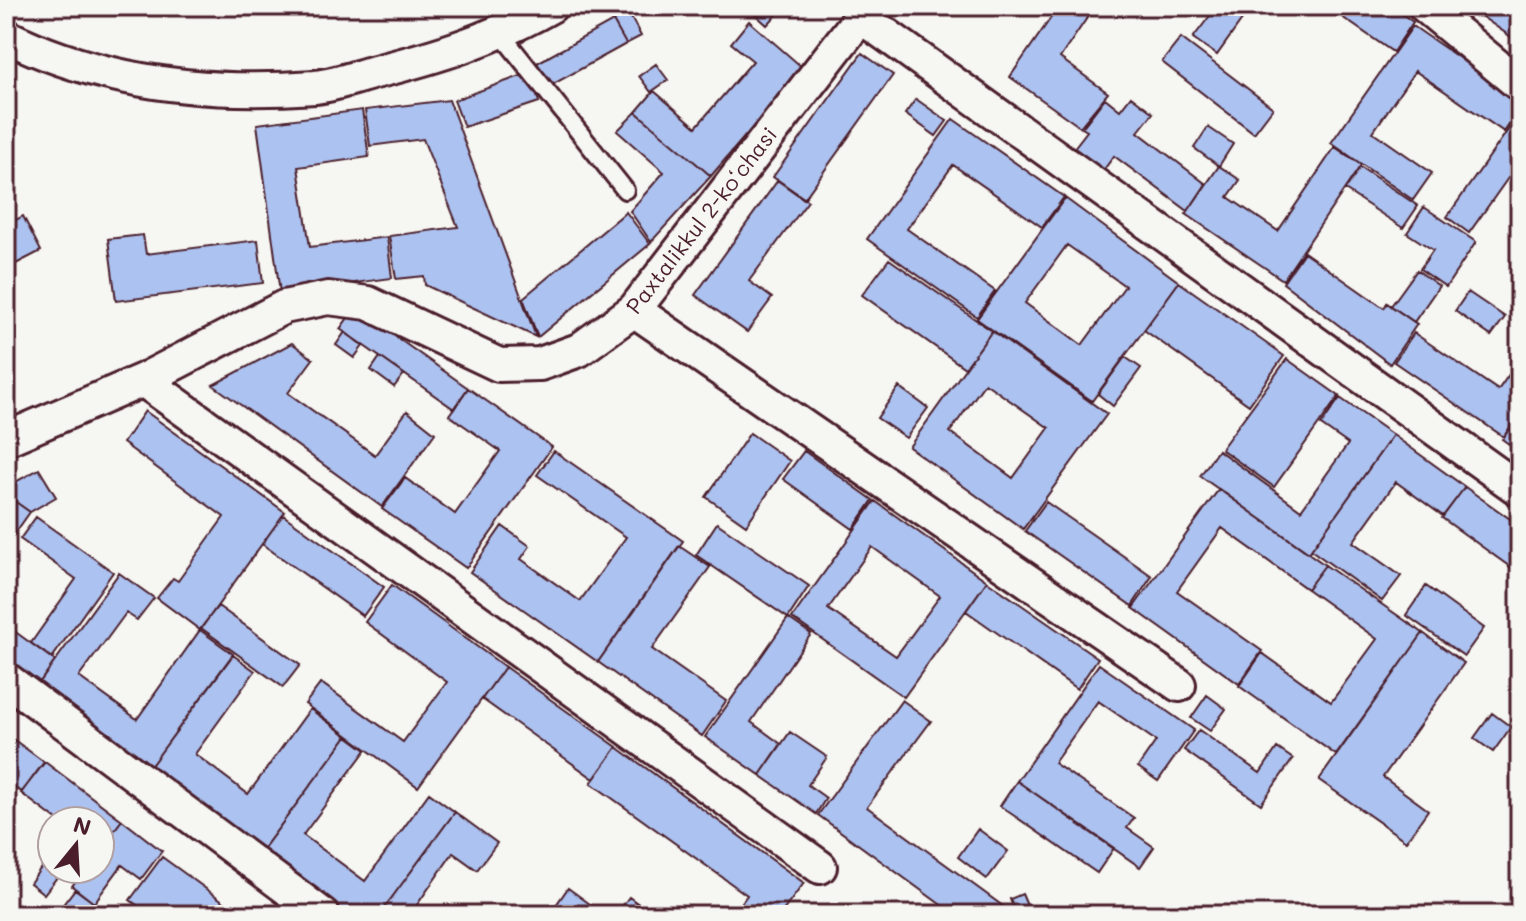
<svg xmlns="http://www.w3.org/2000/svg" width="1526" height="921" font-family="Mali,sans-serif">
  <rect width="100%" height="100%" fill="#f6f6f2"/>
  <filter id="ink" filterUnits="userSpaceOnUse"><feTurbulence type="fractalNoise" baseFrequency=".0125" numOctaves="2"/><feDisplacementMap in="SourceGraphic" scale="16" xChannelSelector="R" yChannelSelector="G"/><feConvolveMatrix kernelMatrix="1 2 1 2 8 2 1 2 1" color-interpolation-filters="sRGB"/></filter>
  <g filter="url(#ink)">
    <!-- building -->
    <path fill="#acc2f0" stroke="#4a1f2b" stroke-width="2" fill-rule="evenodd" d="M746,6h39l-18,19z
      M1059,6h36l-35,52 48,35 -28,34 -70,-50z
      M1211,6h41l-35,49 -24,-17 22,-29z
      M1326,6h65l22,16 -20,30z
      M1484,6h36v37l-42,-29z
      M628,12l13,24 -15,8 -13,-23z
      M613,21l13,23 -76,42 -13,-23z
      M749,21l54,47 -92,108 -75,-64 18,-21 42,36 57,-66 -22,-18z
      M1413,26l107,74v9l-16,23 -89,-61 -42,61 59,41 -19,27 -82,-57z
      M1181,38l92,70 -19,25 -92,-71z
      M862,53l31,22 -89,124 -31,-22z
      M656,64l12,16 -17,12 -12,-16z
      M529,73l10,29 -75,25 -10,-27z
      M1131,96l22,17 -15,19 68,52 -18,27 -74,-55 -17,23 -30,-22 20,-26 -5,-3 23,-30 15,12z
      M916,99l31,22 -11,15 -31,-22z
      M449,100l87,237 -111,-52 -1,-9 -28,3 -7,-43 69,-9 -35,-88 -53,7 -5,-36z
      M362,110l7,47 -71,10 12,80 77,-10 5,41 -112,15 -23,-169z
      M636,112l75,64 -60,66 -21,-31 34,-39 -47,-41z
      M1520,113v48l-51,72 -22,-16z
      M953,119l111,78 -22,30 -89,-62 -46,64 88,62 -18,26 -110,-78z
      M1208,127l25,17 -14,22 -25,-18z
      M1335,147l26,18 -78,115 -97,-66 33,-48 21,14 -12,17 50,34z
      M1360,167l58,39 -15,22 -58,-38z
      M778,180l30,21 -59,80 23,17 -25,34 -52,-37z
      M1065,198l114,84 -87,119 -115,-82zM1067,245l58,41 -43,59 -57,-42z
      M1424,207l52,35 -30,45 -26,-18 13,-19 -26,-17z
      M626,212l24,32 -112,93 -15,-39z
      M23,216l18,35 -35,18v-44z
      M143,235l3,19 112,-14 5,43 -147,18 -8,-62z
      M1304,252l80,56 3,-5 30,21 -27,40 -107,-81z
      M889,259l103,72 -27,37 -103,-73z
      M1417,270l22,16 -25,36 -23,-16z
      M1179,282l105,74 -35,49 -105,-75z
      M1468,292l37,25 -14,19 -36,-25z
      M355,308l113,80 -14,21 -114,-80z
      M992,331l115,83 -84,115 -114,-82zM985,383l64,45 -36,50 -63,-46z
      M345,332l18,14 -9,12 -18,-13z
      M1414,333l84,57 22,-31v54l-16,24 -110,-75z
      M292,343l21,16 -25,34 87,62 32,-44 28,22 -53,74 -169,-122z
      M380,357l24,17 -10,13 -23,-17z
      M1125,357l16,11 -28,38 -15,-12z
      M1287,359l52,37 -65,91 -53,-38z
      M899,387l29,21 -22,30 -29,-20z
      M468,388l84,59 -86,121 -84,-59 23,-31 50,36 45,-63 -51,-36z
      M1340,398l53,37 -84,118 -109,-77 18,-26 83,60 47,-66 -27,-19z
      M145,411l140,101 -85,118 -43,-32 16,-20 5,3 46,-64 -101,-74z
      M1520,413v39l-18,-13z
      M750,433l40,28 -44,64 -40,-28z
      M1393,435l72,52 -22,29 -47,-34 -43,60 48,34 -19,25 -71,-51z
      M554,451l129,90 -85,121 -128,-90 32,-46 28,20 -9,13 59,42 46,-64 -89,-62z
      M804,451l69,49 -20,29 -70,-50z
      M39,469l17,28 -26,15 -24,-17v-8z
      M1465,487l55,39v48l-78,-56z
      M1219,489l106,76 -18,24 -85,-61 -45,63 85,60 -23,33 -106,-76z
      M6,495l24,17 -24,34z
      M875,501l112,80 -83,116 -112,-79zM872,547l68,49 -44,60 -68,-47z
      M1046,502l106,74 -20,30 -107,-75z
      M283,515l101,72 -21,29 -101,-72z
      M36,517l77,55 -61,86 -21,-15 45,-64 -56,-40z
      M717,523l92,63 -21,32 -92,-63z
      M679,546l31,21 -58,82 74,52 -24,35 -104,-74z
      M1325,565l98,68 -87,122 -97,-69 23,-33 69,49 46,-63 -70,-50z
      M119,573l35,25 -17,22 -11,-7 -47,64 58,42 63,-89 33,24 -86,117 -112,-82z
      M987,581l111,77 -21,31 -111,-78z
      M392,585l113,82 -87,120 -113,-83 16,-21 82,59 44,-60 -82,-60z
      M1426,586l58,42 -20,28 -58,-41z
      M218,606l82,59 -17,22 -82,-59z
      M788,618l23,16 -60,88 30,22 -21,31 -55,-38z
      M6,625l49,36 -21,29 -28,-21z
      M1423,633l41,30 -81,114 45,33 -22,31 -87,-61z
      M233,655l22,16 -60,83 53,40 62,-85 37,27 -87,117 -113,-82z
      M1099,664l95,66 -36,51 -20,-14 18,-26 -58,-40 -44,62 80,55 -7,10 27,19 -14,20 -123,-86z
      M505,667l112,80 -23,32 -112,-80z
      M1207,695l19,14 -16,22 -19,-13z
      M902,700l29,21 -64,86 144,105 -2,3h-54l-137,-100z
      M1492,713l19,14 -18,25 -19,-14z
      M1199,730l61,43 17,-25 16,11 -32,45 -77,-54z
      M790,732l37,25 -19,28 18,13 -10,16 -56,-39z
      M6,734l38,28 -22,30 -16,-8z
      M347,736l19,14 -63,85 62,46 64,-88 26,19 -76,103h-31l-87,-63z
      M617,747l187,136 -24,32h-47l14,-20 -156,-112z
      M45,762l77,58 -22,29v-28h-42l-37,-28z
      M1017,781l97,67 -17,25 -97,-67z
      M455,812l42,31 -20,27 -24,-17 -43,62h-31z
      M122,820l40,31 -21,28 -19,-14 -28,38 -22,-17 13,-17h15v-20z
      M978,829l30,22 -21,28 -29,-22z
      M162,857l80,58h-91l-21,-15z
      M46,861l6,8 9,3 -17,22 -14,-11z
      M57,869h28l-10,13z
      M568,888l37,27h-56z
      M75,889l19,14 -9,12h-30z
      M1022,894l9,21h-15l-6,-16z
      M629,897l25,18h-38z"/>
    <g fill="none" stroke-linecap="round" stroke-linejoin="round">
      <defs>
        <path id="lane" d="M501,34l124,156"/>
        <path id="street" d="M1425,6l95,79
          M860,16l660,474
          M6,36c95,47 204,59 309,51 20,-2 41,-10 60,-15 64,-16 118,-33 176,-66
          M634,310l545,375
          M143,380l677,487
          M6,439l137,-59 141,-73 44,-9 40,5 131,62 41,-1 39,-14 55,-40 235,-304
          M6,679l317,236"/>
      </defs>
      <!-- lane casing -->
      <use href="#lane" stroke="#4a1f2b" stroke-width="22"/>
      <!-- street casing -->
      <use href="#street" stroke="#4a1f2b" stroke-width="38"/>
      <!-- lane -->
      <use href="#lane" stroke="#f6f6f2" stroke-width="16"/>
      <!-- street -->
      <use href="#street" stroke="#f6f6f2" stroke-width="32"/>
    </g>
  </g>
  <g text-anchor="middle" dominant-baseline="central" stroke-width="6" stroke-linejoin="round" paint-order="stroke">
    <!-- street labels -->
    <g font-size="22" fill="#4a1f2b" stroke="#f6f6f2">
      <text transform="translate(701 220) rotate(-52)">Paxtalikkul 2-koʻchasi</text>
    </g>
  </g>
  <!-- margin -->
  <rect width="1526" height="921" fill="none" stroke="#f6f6f2" stroke-width="32"/>
  <rect x="16" y="16" width="1494" height="889" fill="none" stroke="#4a1f2b" stroke-width="3" filter="url(#ink)"/>
  <!-- north arrow -->
  <g transform="translate(76 845) rotate(18)"><circle r="38" fill="#f6f6f2" stroke="#b1a0a2" stroke-width="2"/>
  <path d="M0-6L14 30L0 20L-14 30Z" fill="#4a1f2b"/>
  <text y="-12" font-size="22" font-weight="bold" text-anchor="middle" fill="#4a1f2b">N</text>
  </g>
</svg>
